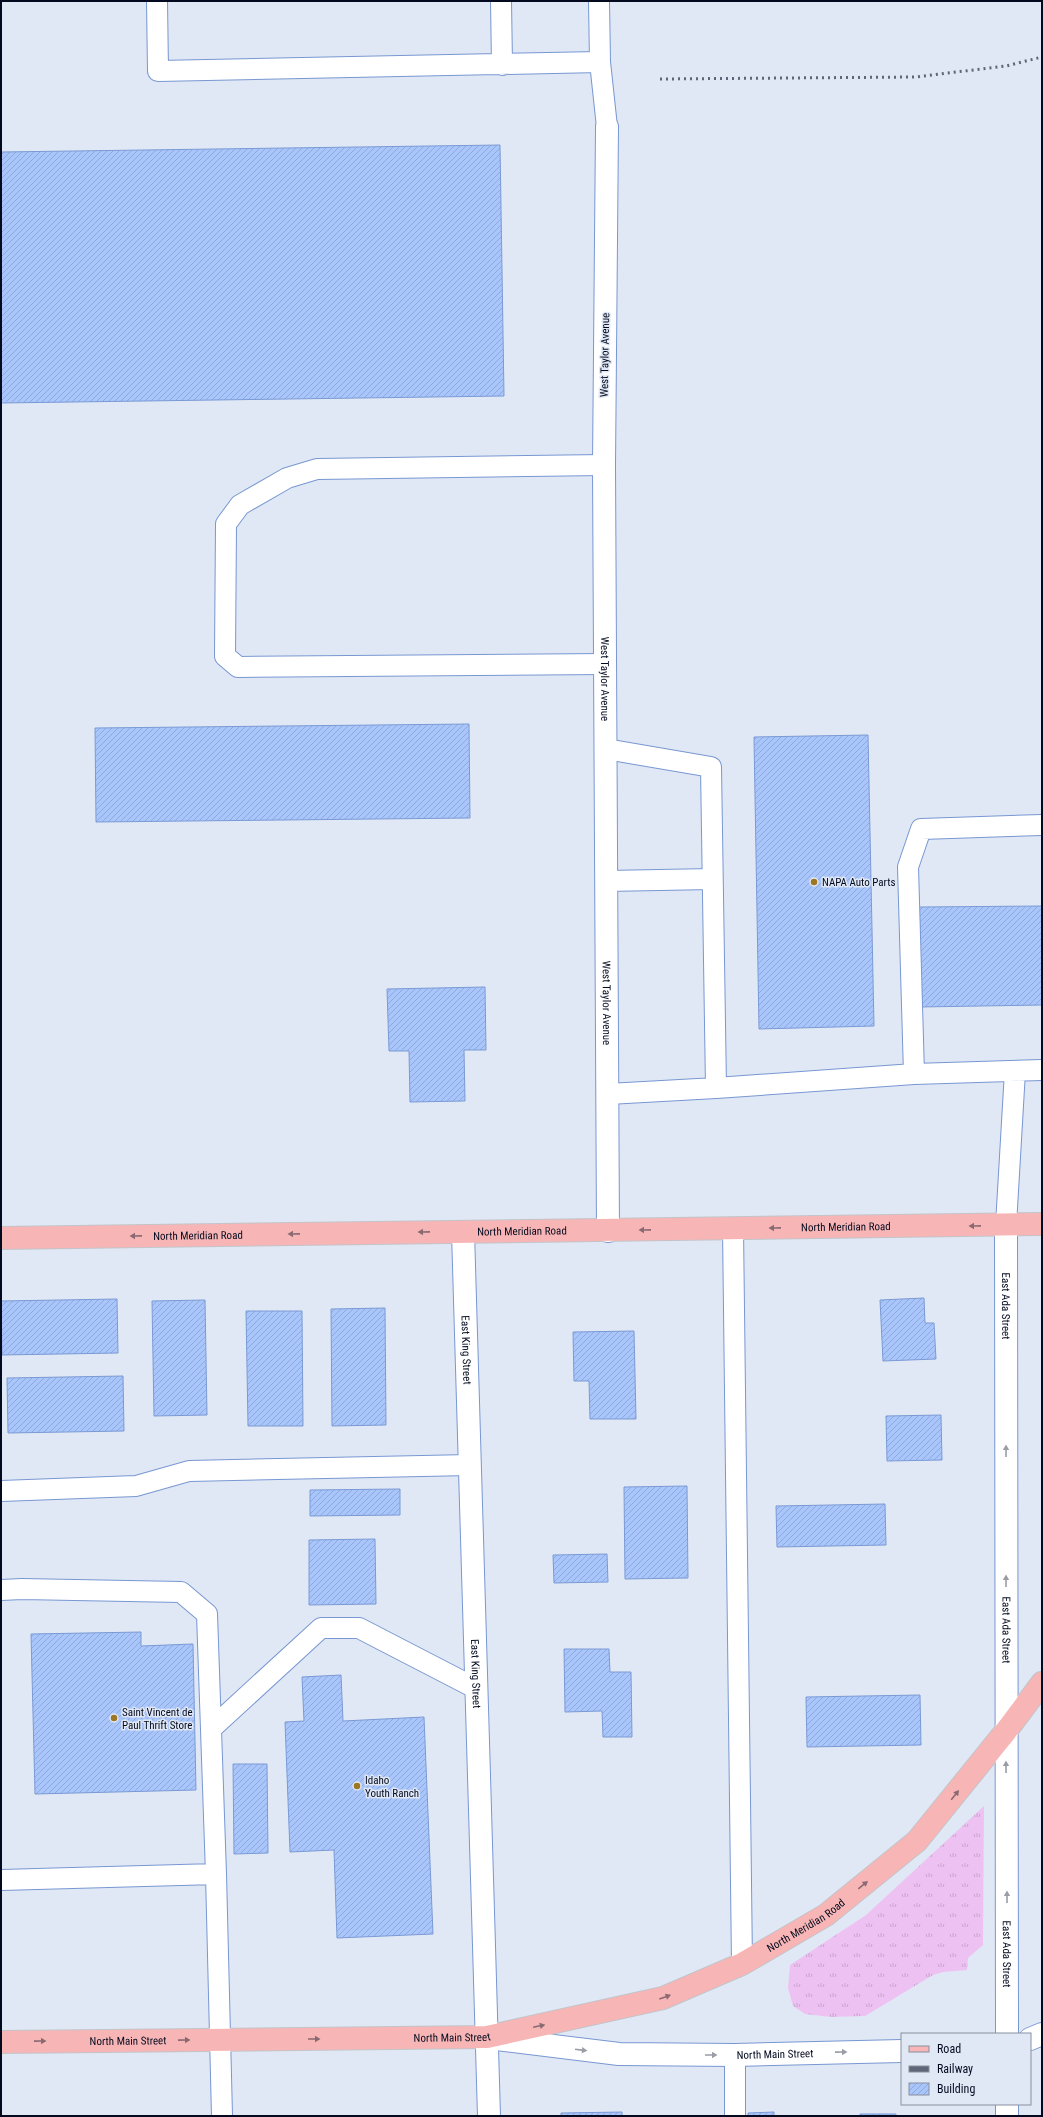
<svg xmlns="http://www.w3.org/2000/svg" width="1043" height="2117" font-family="'Roboto Condensed',sans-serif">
  <defs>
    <pattern id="grass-tufts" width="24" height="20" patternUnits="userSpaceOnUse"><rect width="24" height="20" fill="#edc2f2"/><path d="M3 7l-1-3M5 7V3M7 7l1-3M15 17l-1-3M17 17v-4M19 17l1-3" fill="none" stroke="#caa5cf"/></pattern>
    <pattern id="building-hatch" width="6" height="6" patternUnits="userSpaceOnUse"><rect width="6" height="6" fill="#a9c6fc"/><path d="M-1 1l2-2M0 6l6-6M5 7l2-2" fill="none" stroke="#90a9d8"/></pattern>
  </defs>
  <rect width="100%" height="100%" fill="#e1e8f5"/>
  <!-- grass -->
  <path fill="url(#grass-tufts)" d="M984,1806l-1,139 -15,13 -1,12 -24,2 -10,3 -68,41 -34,1 -26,-3 -12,-8 -5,-18 2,-23 76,-50z"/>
  <!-- building -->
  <path fill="url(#building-hatch)" stroke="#7a9ad5" d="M500,145l4,251 -503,7v-251z
    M469,724l1,94 -374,4 -1,-94z
    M868,735l6,291 -115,3 -5,-292z
    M1042,906v99l-122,2 -1,-100z
    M485,987l1,63h-22l1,51 -55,1 -1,-51h-20l-2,-62z
    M924,1298l1,25h9l2,36 -53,2 -3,-61z
    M117,1299l1,54 -116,2 -1,-54z
    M205,1300l2,115 -53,1 -2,-115z
    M385,1308l1,117 -54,1 -1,-117z
    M246,1311h56l1,115h-55z
    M634,1331l2,88h-46l-1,-38h-15l-1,-49z
    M123,1376l1,55 -116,2 -1,-55z
    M941,1415l1,45 -55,1 -1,-45z
    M687,1486l1,92 -63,1 -1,-92z
    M400,1489v26l-90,1v-26z
    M885,1504l1,41 -109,2 -1,-41z
    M375,1539l1,65 -67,1v-65z
    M607,1554l1,28 -54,1 -1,-28z
    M141,1632v14l52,-2 3,146 -161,4 -4,-160z
    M564,1649h45l1,23h21l1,65h-29l-1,-26 -37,1z
    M341,1675l2,46 81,-4 9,217 -96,4 -3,-88 -44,2 -5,-130 19,-1 -2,-44z
    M920,1695l1,50 -114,2 -1,-50z
    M233,1764h34l1,89 -34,1z
    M622,2112v4h-61v-3z
    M774,2112v4h-26v-3z
    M860,2114h36v2h-36z"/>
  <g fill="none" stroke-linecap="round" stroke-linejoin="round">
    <defs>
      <path id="lane" d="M157,1l1,70 442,-9
        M501,1l1,64
        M599,1l1,61 7,65
        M604,465l-287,4 -30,9 -47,27 -14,19 -1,132 13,11 367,-3
        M606,749l105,18 5,321 -108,6
        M1042,825l-121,4 -13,38 6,207 128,-4
        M606,881l106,-2
        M716,1088l198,-14
        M1006,1225l9,-154
        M733,1228l9,736
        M1,1491l135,-5 53,-15 281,-6
        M1,1590l21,-1 159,3 26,22 9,260
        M211,1729l110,-101h38l118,61
        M1,1880l215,-6 6,242
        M735,2055v61"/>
      <g id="street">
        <path id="s1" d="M607,127l-3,338 4,766"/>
        <path id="s2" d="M1006,1225l1,809"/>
        <path id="s3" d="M463,1232l26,884"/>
        <path d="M1007,2104v12"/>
      </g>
      <g id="secondary">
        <path id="s4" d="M488,2038l131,16 116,1 167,-4"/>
        <path d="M1030,2039l12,-5"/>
      </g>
      <g id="primary">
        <path id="s5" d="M1,1238l1041,-14"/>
        <path id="s6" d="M1,2042l486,-5 176,-39 79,-34 84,-49 91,-74 89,-110 36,-48"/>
      </g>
    </defs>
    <!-- lane casing -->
    <use href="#lane" stroke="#7897d2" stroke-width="22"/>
    <!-- street casing -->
    <use href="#street" stroke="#7897d2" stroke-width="24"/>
    <!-- secondary casing -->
    <use href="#secondary" stroke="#7897d2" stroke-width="24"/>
    <!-- primary casing -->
    <use href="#primary" stroke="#c3c4c9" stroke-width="24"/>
    <!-- lane -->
    <use href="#lane" stroke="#fff" stroke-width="20"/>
    <!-- street -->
    <use href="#street" stroke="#fff" stroke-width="22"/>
    <!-- secondary -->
    <use href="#secondary" stroke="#fff" stroke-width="22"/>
    <!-- primary -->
    <use href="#primary" stroke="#f7b6b5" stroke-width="22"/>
    <!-- rail -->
    <path stroke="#5f6677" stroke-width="3" stroke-dasharray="2 4" stroke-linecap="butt" d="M660,79l255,-2 91,-11 36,-9"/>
  </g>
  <!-- one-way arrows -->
  <defs><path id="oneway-solid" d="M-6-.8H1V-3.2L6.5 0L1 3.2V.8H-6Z"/></defs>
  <g fill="#896972">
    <use href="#oneway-solid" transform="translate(975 1226) rotate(179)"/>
    <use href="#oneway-solid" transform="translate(775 1228) rotate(179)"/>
    <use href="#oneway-solid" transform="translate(645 1230) rotate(179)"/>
    <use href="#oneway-solid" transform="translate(424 1232) rotate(179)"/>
    <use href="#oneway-solid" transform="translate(294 1234) rotate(179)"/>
    <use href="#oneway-solid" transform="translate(136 1236) rotate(179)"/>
    <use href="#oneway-solid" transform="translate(955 1795) rotate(-51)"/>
    <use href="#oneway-solid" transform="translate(863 1885) rotate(-39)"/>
    <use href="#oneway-solid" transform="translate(665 1997) rotate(-20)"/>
    <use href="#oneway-solid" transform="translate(539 2026) rotate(-12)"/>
    <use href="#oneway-solid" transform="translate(314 2039)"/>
    <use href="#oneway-solid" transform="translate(184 2040) rotate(-1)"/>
    <use href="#oneway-solid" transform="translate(40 2041) rotate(-1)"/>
  </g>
  <g fill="#9a9da5">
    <use href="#oneway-solid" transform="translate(1006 1451) rotate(-90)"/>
    <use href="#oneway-solid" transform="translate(1006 1581) rotate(-90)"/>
    <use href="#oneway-solid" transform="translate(1006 1767) rotate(-90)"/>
    <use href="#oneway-solid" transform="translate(1007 1897) rotate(-90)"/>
    <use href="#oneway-solid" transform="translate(581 2050) rotate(7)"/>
    <use href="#oneway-solid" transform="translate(841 2052) rotate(-1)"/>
    <use href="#oneway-solid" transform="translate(711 2055)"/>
  </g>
  <!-- markers -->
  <g fill="#9d7723" stroke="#e1e8f5" stroke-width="1.5">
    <circle cx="814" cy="882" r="4"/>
    <circle cx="114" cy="1718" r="4"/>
    <circle cx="357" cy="1786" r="4"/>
  </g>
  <g text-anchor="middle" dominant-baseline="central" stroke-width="3" stroke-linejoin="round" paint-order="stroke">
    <!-- street labels -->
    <g font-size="11" fill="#030a1f" stroke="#e1e8f5">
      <text transform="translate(605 355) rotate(-89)">West Taylor Avenue</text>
      <text stroke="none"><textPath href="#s1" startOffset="552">West Taylor Avenue</textPath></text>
      <text stroke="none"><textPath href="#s1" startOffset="876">West Taylor Avenue</textPath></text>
      <text stroke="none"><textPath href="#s5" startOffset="845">North Meridian Road</textPath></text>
      <text stroke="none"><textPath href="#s5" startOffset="521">North Meridian Road</textPath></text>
      <text stroke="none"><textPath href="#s5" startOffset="197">North Meridian Road</textPath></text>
      <text stroke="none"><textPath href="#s2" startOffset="81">East Ada Street</textPath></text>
      <text stroke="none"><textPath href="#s3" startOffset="118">East King Street</textPath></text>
      <text stroke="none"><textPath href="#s2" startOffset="405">East Ada Street</textPath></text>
      <text stroke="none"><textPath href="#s3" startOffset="442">East King Street</textPath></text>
      <text stroke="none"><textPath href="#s6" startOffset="827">North Meridian Road</textPath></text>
      <text stroke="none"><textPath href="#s2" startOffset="729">East Ada Street</textPath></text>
      <text stroke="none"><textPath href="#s6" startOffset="451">North Main Street</textPath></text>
      <text stroke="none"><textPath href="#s6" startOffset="127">North Main Street</textPath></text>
      <text stroke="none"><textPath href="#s4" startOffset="288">North Main Street</textPath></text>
    </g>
    <!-- poi labels -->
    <g font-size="11" fill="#030a1f" stroke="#e1e8f5" text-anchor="start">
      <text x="822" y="882">NAPA Auto Parts</text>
      <text x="122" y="1712">Saint Vincent de<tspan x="122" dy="13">Paul Thrift Store</tspan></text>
      <text x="365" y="1780">Idaho<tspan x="365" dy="13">Youth Ranch</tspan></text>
    </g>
  </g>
  <!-- border -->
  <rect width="1043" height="2117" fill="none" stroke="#030a1f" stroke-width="4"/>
  <!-- legend -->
  <rect x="901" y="2033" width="130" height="72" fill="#e1e8f5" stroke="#888f9f"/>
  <rect x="909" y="2046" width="20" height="6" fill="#f7b6b5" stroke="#888f9f"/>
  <text x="937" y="2053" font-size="12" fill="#030a1f">Road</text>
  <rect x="909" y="2066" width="20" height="6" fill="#5f6677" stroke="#888f9f"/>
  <text x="937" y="2073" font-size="12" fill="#030a1f">Railway</text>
  <rect x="909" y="2083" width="20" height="12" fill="url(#building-hatch)" stroke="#888f9f"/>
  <text x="937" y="2093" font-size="12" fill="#030a1f">Building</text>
</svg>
